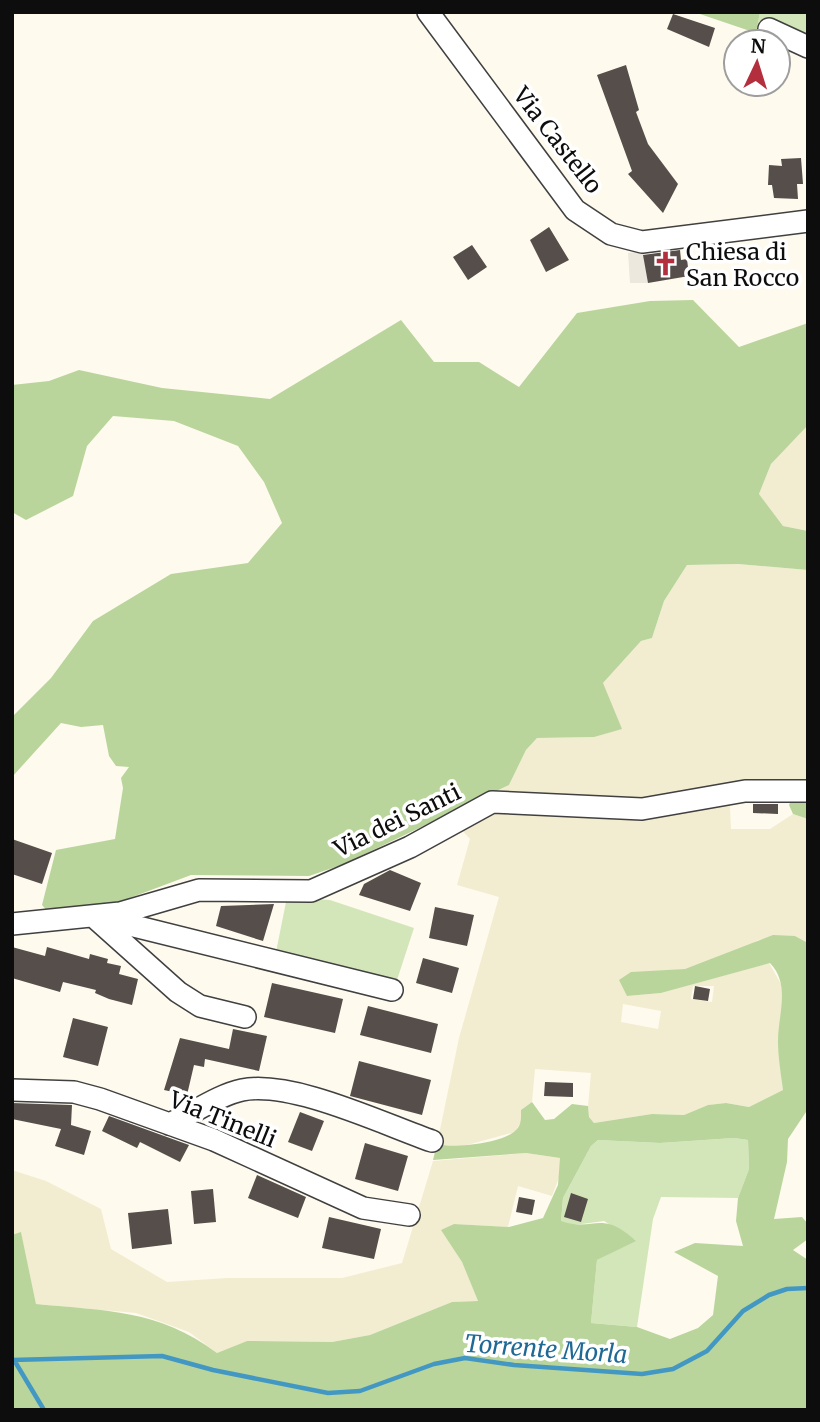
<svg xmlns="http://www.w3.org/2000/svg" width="820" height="1422" font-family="Merriweather,serif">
  <rect width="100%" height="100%" fill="#fefaee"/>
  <!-- farmland -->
  <path fill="#f2edd0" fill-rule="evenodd" d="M805,425h3v106l-25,-5 -24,-32 12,-30z
    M738,564l70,6v212l-79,4 2,43h39l23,-15 15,5v124l-13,-7 -37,4 -14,9 -59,20 -25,3 -32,24 33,-3 108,-30 12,21 2,14 -5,43 5,49 -34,17 -23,-4 -18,2 -24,10 -32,-1 -58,9 -5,-6 -1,-11 3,-33 -56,-4 -3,33 -11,8v12l-6,10 -48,13 -19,3 -11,-4 22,-106 40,-141 -42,-12 13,-46 -21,-23 60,-31 17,-35 11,-12 57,-1 9,-54 38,-42 11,-3 12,-37 23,-36zM693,986h21l-2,16 -21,-3zM623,1004l38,7 -3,18 -37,-7z
    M526,1153l34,5 1,14 -9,24 -34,-10 -10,41 -54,-3 -12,6 20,32 16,39 -26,1 -82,33 -38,7 -85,-1 -30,12 -28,-21 -53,-19 -100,-9 -15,-71 -9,2v-65l34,11 55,28 10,40 56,33 60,-4h115l60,-15 31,-102z"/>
  <!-- green -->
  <path fill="#d3e6ba" d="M760,12h48v26l-52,-5z
    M287,897l43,3 84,28 -18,55 -120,-31z
    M734,1138l14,2 1,29 -11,29 -77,-1 -8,22 -16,108 -46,-4 6,-63 38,-20 -31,-19 -30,4 -13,-3 2,-24 28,-52 7,-6 62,3z"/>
  <!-- forest -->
  <path fill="#b9d59b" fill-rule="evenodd" d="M694,12h66l-4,21z
    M693,300l46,47 69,-24v102l-37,39 -12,30 24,32 25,5v39l-70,-6 -51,1 -23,36 -12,37 -11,3 -38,42 19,46 -28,8 -57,1 -11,12 -17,35 -165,79 -35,12 -118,-1 -72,27 -69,12 -8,-9 14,-55 59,-11 8,-51 -2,-10 8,-11 -13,-1 -7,-10 -6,-31 -22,2 -20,-4 -49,54v-60l39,-39 42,-57 78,-47 77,-11 34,-40 -18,-41 -26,-36 -64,-25 -61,-5 -26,30 -14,50 -47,24 -14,-8v-127l37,-4 30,-11 83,18 108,11 131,-79 33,42h45l40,25 58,-74 73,-12z
    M808,782v37l-15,-5 -4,-9 9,-21z
    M773,935l22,1 13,7v166l-20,30 -1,23 -13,57 28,-2 6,7v15l-15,11 15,10v150h-796v-175l9,-3 15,72c70,7 122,5 181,49l30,-12 85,1 38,-7 82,-33 26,-1 -16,-39 -21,-32 13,-6 55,3 34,-9 15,-33 2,-27 -34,-5 -93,7 4,-16c16,5 65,-1 78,-13 7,-6 6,-13 6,-21l11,-8 13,18 9,-1 18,-15 16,2 1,11 5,6 58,-9 32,1 24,-10 18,-2 23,4 34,-17c-2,-16 -5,-33 -5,-49 0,-27 13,-56 -8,-78l-109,30 -34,3 -8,-16 12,-8 54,-3zM734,1138l14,2 1,29 -11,29 -2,23 7,25 -48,-3 -21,9 44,24 -5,39 -15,13 -28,11 -33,-12 -46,-4 6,-63 39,-19c-36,-33 -41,-8 -75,-20l2,-23 28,-52 7,-6 62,3z"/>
  <!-- plaza -->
  <path fill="#ede8de" d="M643,251l5,32h-18l-2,-30z"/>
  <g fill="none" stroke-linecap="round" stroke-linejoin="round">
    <!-- stream -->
    <path stroke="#4398c3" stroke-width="4.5" d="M12,1360l150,-4 51,14 115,23 32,-2 74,-27 31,-6 49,7 128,9 31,-5 34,-18 36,-40 26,-16 18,-6 21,-1
      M14,1360l30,50"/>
  </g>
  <!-- building -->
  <path fill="#554e4a" d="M673,14l42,14 -6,19 -42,-18z
    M626,65l13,45 -3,2 12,32 30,40 -15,29 -35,-39 4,-3 -35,-96z
    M801,158l2,26h-6l1,15 -24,-1 -2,-13h-4l1,-20 13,1 -1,-7z
    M549,227l20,33 -23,12 -16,-32z
    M472,245l15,22 -19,13 -15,-23z
    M680,250l1,10 6,-1 2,17 -41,7 -5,-28z
    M753,804h25v10l-25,-1z
    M12,839l40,14 -10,31 -30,-10z
    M390,870l31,13 -11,28 -51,-16 5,-11z
    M274,904l-11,37 -47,-15 5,-20z
    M435,907l39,8 -7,31 -38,-8z
    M12,947l33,9 2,-9 42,12 1,-5 18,5 -1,4 14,3 -2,8 19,5 -6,26 -23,-6 -14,-6 1,-3 -33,-8 -3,10 -48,-14z
    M423,958l36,10 -7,25 -36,-10z
    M272,983l71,16 -8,34 -71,-16z
    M695,986l15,3 -2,12 -15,-2z
    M368,1006l70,18 -7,29 -71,-18z
    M73,1018l35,9 -10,39 -35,-9z
    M233,1029l34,7 -8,35 -54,-12 -1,8 -10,-2 -7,30 -23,-5 16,-52 49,11z
    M359,1061l72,19 -9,35 -72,-19z
    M545,1082l28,1v14l-29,-1z
    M12,1103l60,2 -1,20 20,6 -7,24 -29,-9 6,-17 -49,-10z
    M300,1112l24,9 -12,30 -24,-9z
    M109,1116l80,29 -9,17 -40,-20 -3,6 -35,-17z
    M365,1143l43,13 -10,35 -43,-12z
    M257,1175l49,22 -8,21 -50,-20z
    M213,1189l3,33 -22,2 -3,-33z
    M571,1193l17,6 -7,23 -17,-5z
    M519,1197l16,3 -3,15 -16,-3z
    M168,1209l4,35 -40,5 -4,-36z
    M329,1217l52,12 -7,30 -52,-11z"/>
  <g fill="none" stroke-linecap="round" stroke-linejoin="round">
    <defs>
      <path id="minor" d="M428,12l147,198 36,24 31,8 166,-21
        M769,29l39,18
        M120,913l10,12 262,65
        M93,916l85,76 22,14 45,11
        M12,924l108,-11 79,-23 112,1 99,-44 82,-45 150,7 103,-18h63
        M12,1090l62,2 26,7 114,41 149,68 46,7
        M169,1124c23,-10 49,-29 73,-34 50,-10 141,34 190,51"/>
    </defs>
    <!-- minor casing -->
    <use href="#minor" stroke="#404040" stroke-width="24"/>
    <!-- minor -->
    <use href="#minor" stroke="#fff" stroke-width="21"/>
  </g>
  <!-- icons -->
  <defs>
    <symbol id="church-bare" viewBox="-9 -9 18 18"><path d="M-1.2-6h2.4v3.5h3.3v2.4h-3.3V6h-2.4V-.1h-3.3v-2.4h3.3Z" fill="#b32f3d" stroke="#fff" stroke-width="2.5" paint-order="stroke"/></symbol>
  </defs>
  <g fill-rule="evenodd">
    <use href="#church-bare" x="648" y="246" width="35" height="35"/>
  </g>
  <g text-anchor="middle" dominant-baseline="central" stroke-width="7" stroke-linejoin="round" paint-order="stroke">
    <!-- street labels -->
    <g font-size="23" fill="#0d0d0d" stroke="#fff">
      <text transform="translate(558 140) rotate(52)">Via Castello</text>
      <text transform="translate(397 820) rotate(-26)">Via dei Santi</text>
      <text transform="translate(223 1119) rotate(22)">Via Tinelli</text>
    </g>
    <!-- poi labels -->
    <g font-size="23" fill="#0d0d0d" stroke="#fff" text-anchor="start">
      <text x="686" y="251">Chiesa di<tspan x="686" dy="26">San Rocco</tspan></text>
    </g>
    <!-- water labels -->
    <g font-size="24" font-style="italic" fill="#1f6995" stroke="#fff">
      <text transform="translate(546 1349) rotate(4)">Torrente Morla</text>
    </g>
  </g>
  <!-- border -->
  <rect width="820" height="1422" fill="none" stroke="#0d0d0d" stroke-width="28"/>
  <!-- north arrow -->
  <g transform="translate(757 63) rotate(4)"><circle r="33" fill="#ffffff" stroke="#9e9e9e" stroke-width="2"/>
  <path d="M0-5L12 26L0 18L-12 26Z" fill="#b32f3d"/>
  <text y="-10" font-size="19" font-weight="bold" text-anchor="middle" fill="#0d0d0d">N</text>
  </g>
</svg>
